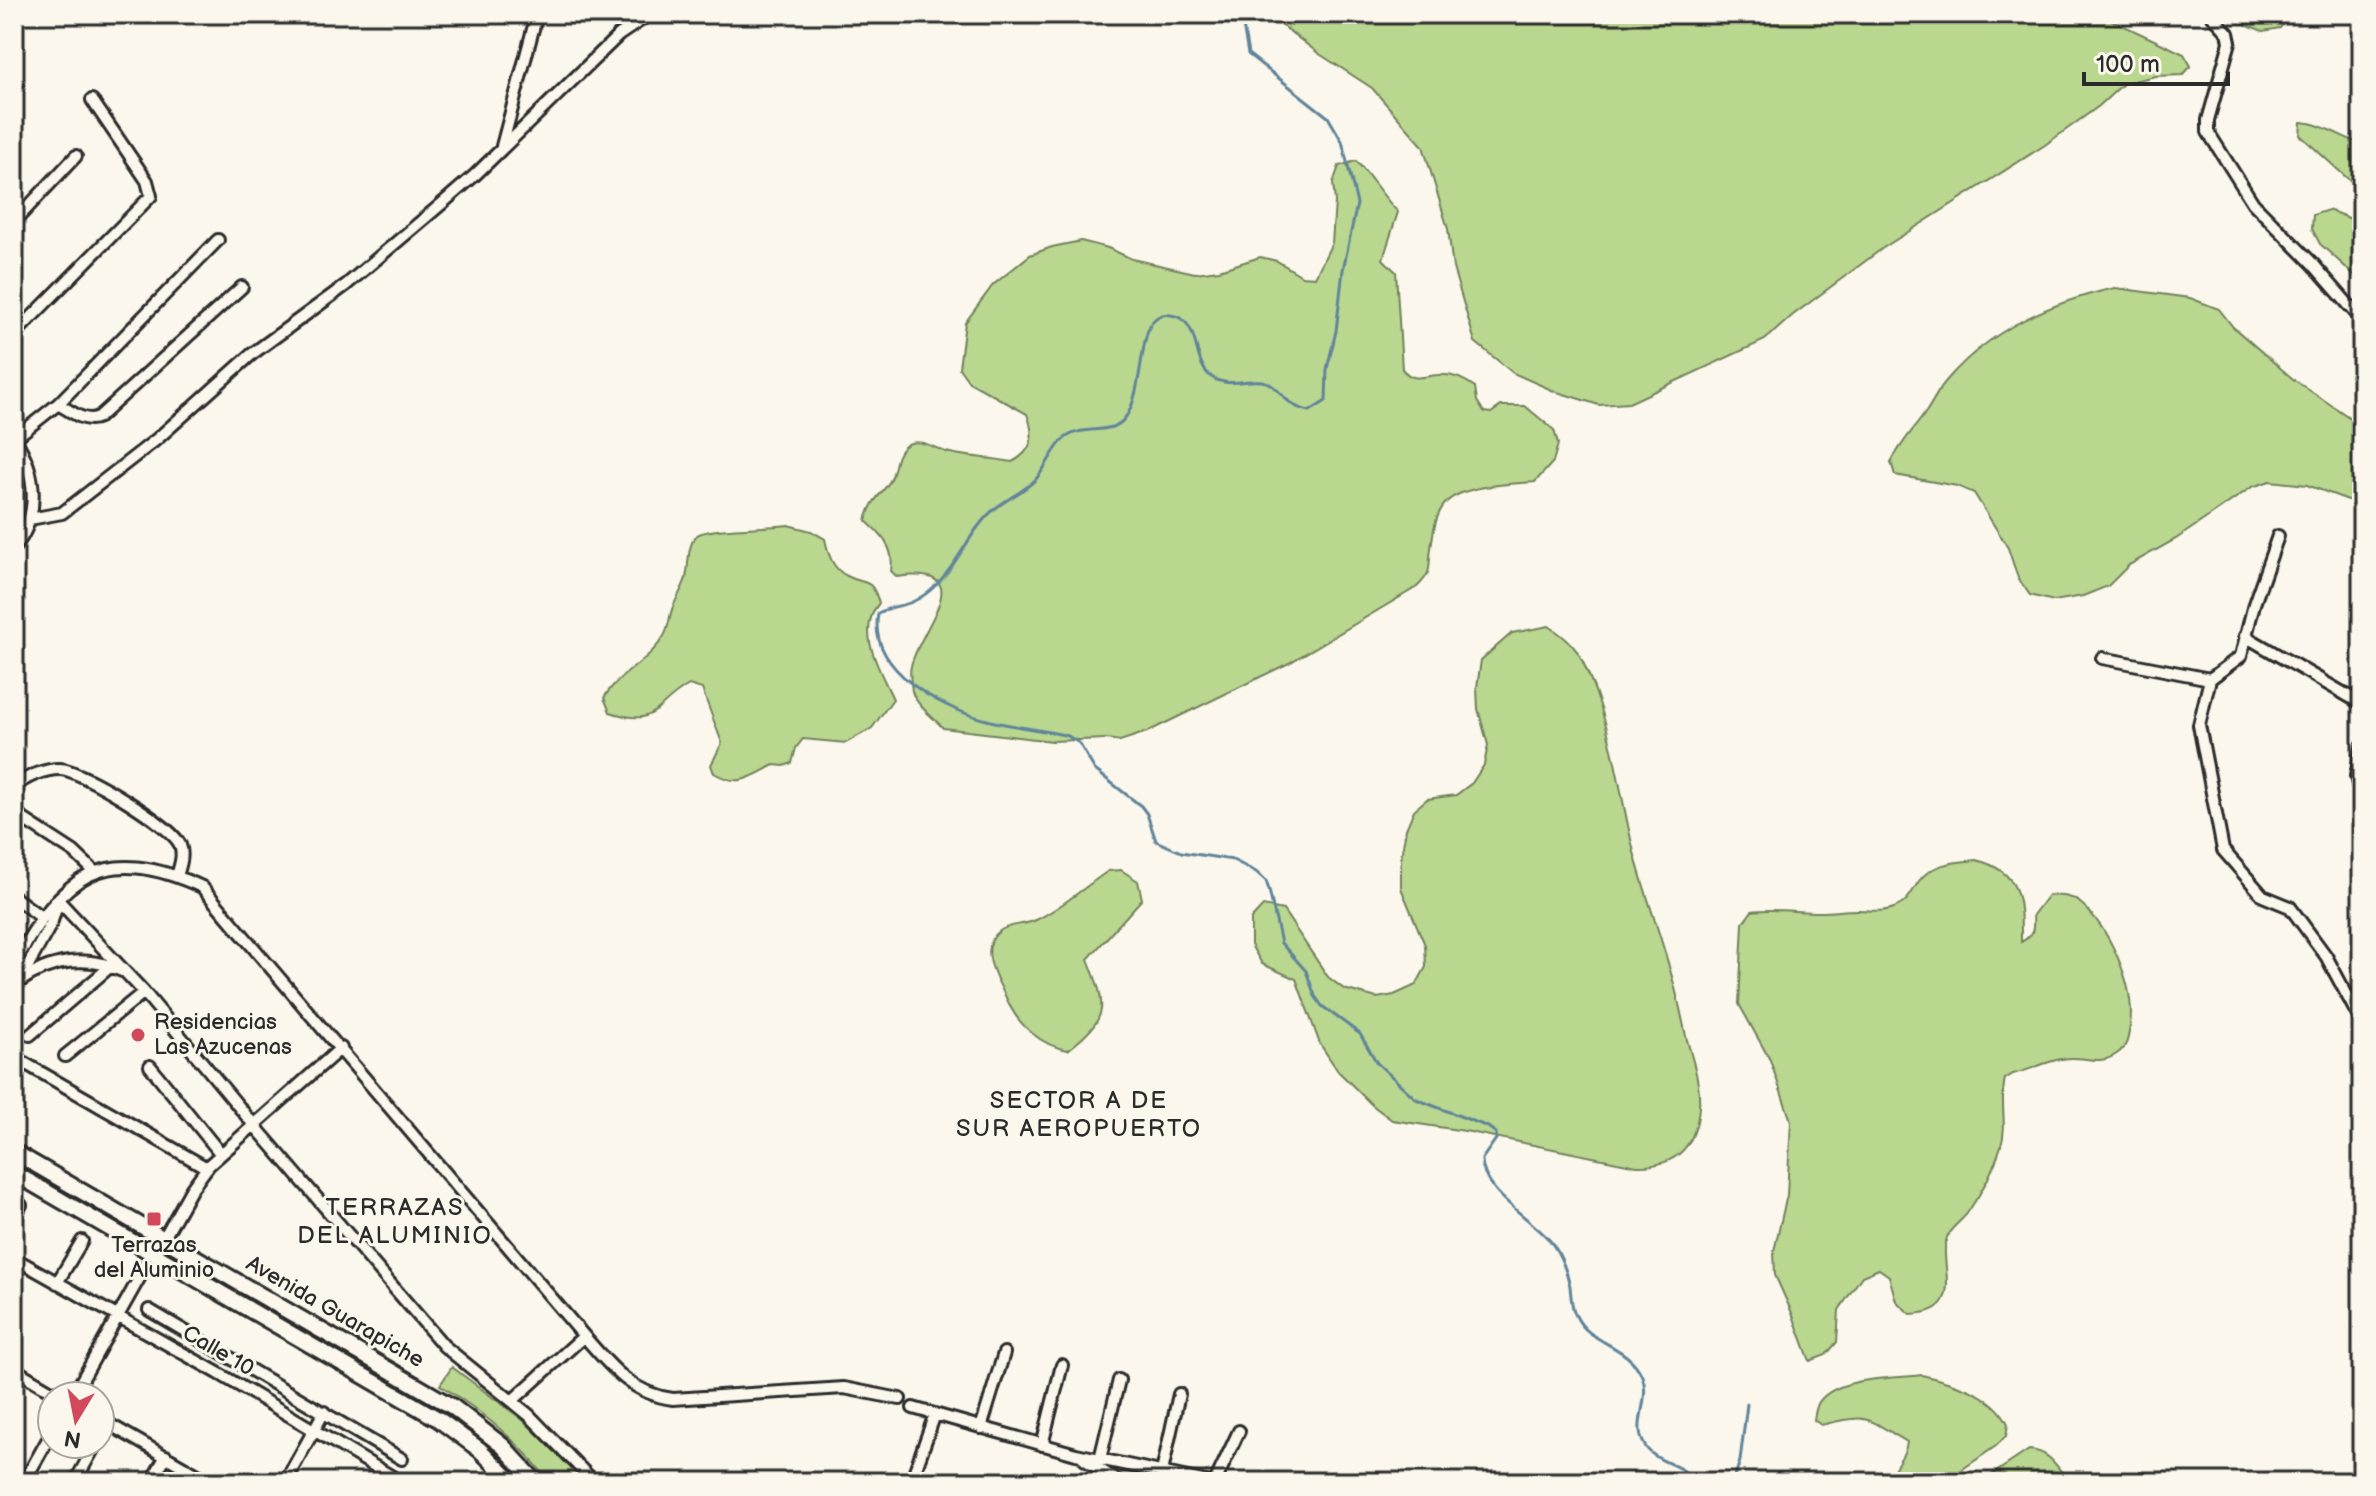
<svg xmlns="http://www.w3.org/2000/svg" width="2376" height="1496" font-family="'Balsamiq Sans',sans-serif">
  <rect width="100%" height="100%" fill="#fbf7ec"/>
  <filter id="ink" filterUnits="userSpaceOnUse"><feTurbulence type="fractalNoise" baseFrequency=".0125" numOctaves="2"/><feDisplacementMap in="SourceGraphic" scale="16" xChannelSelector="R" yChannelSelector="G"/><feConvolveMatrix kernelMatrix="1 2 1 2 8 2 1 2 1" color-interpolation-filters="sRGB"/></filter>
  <g filter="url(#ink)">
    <!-- green -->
    <path fill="#b9d78f" stroke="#72815d" stroke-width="2" d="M1276,14h823l85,40 7,12 -8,9 -27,1 -32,7 -25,23 -54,39 -162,103 -90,67 -28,25 -136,63 -30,2 -45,-14 -41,-18 -38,-31 -22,-74 -5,-39 -25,-83 -51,-58 -54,-35 -38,-29z
      M2219,14h143v4l-34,-4 -42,6 -6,8 -17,3z
      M2301,122c21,1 41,16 61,22v43l-14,-8 -48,-44z
      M1356,161c16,17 26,35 42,51l-15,47 13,13 6,97c12,14 20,7 36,6 14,-2 26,4 37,12l2,14 7,11 7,1 10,-7h24l29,24 4,14 -5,18 -18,20c-23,2 -77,3 -91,23 -9,11 -11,29 -13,43 -3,20 2,24 -14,39l-128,76 -142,69 -27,9 -13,-2 -55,2 -109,-13c-9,-10 -28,-24 -31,-37 -1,-8 -3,-18 -1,-25 8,-37 72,-101 -14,-89l-6,-6c4,-23 -9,-36 -25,-50 6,-24 15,-24 25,-42 5,-11 4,-25 14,-33 12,-10 29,2 41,6 22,6 44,5 66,10 22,-11 23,-27 15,-48l-58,-32 -10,-14 6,-45 28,-38 37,-30 22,-8 29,-6 27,7 24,11 63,14 24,-3 41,-13 17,4 25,15 13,1 17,-34 3,-41 -2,-19 6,-17z
      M2328,210l34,13v59l-42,-38 -8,-15 1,-14z
      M2115,288l75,10 29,11 14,18 60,52 69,47v79l-55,-20 -37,-4 -18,6 -76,52 -47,26 -21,21 -25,10 -29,5 -24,-6 -12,-17 -10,-30 -34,-55 -17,-7 -62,-11 -4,-13c10,-19 23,-33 35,-50 7,-10 12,-22 20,-31 43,-51 105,-79 169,-93z
      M788,525l23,6 14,8c3,14 7,30 22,37 19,10 24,0 32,27 -24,29 1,67 14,96l-21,29 -26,15 -43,-4 -7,9 -4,15 -8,3 -10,-1c-24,12 -34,23 -60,8l-3,-8 11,-22 -20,-54 -13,-4c-36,20 -30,43 -79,27l-6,-14c14,-25 45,-36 60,-62 5,-8 5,-20 9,-29 4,-10 10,-19 13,-29 3,-12 1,-32 10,-42 9,-9 74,-8 92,-11z
      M1549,626c13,9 26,19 33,34 29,60 36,124 51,188 10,41 26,81 37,122 7,22 11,44 16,66 6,23 15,47 13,71 -3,40 -23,60 -62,59l-172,-35 -73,-11 -20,-15 -34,-34 -18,-27 -24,-65 -34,-15 -11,-19v-26l12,-13 20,4 45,67 16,12 33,9 17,-3 22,-10 10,-18 -1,-22 -24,-57v-31l5,-28 8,-19 13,-11 29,-4 16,-12 12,-18 4,-20 -10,-36 -1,-22 4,-27 31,-27z
      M1976,860c46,11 45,41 45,82 13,-7 13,-13 12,-27l15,-20c10,1 22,0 30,6 31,25 58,85 52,125 -2,11 -2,20 -12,27 -16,12 -28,5 -46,5 -20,0 -40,12 -59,16l-8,5c-6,23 3,44 -4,67 -7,23 -19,46 -33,66 -5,8 -16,14 -20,23 -13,26 23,78 -38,79l-14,-13 -7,-25 -10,-7 -17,7 -23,34 -2,32 -11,13 -16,6 -18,-48 -17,-38 -1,-24 13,-56 4,-74 -21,-61 -31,-56 4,-81 9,-12c23,-3 45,1 68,1 13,0 25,-2 38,-2 13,0 23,3 36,-2 15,-6 17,-15 25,-27 13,-18 37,-19 57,-21z
      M1121,870l17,11 4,18 -54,60c19,48 22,58 -20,91 -26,-4 -49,-24 -60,-48 -9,-21 -33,-54 -7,-72 9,-6 25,-5 35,-10 24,-11 50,-34 72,-49z
      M14,1152l439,255 83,75h-24l-32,-32 -466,-277z
      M452,1367l71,53 63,62h-37c-28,-40 -68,-71 -109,-97z
      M1922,1375c31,8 72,18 86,49l-2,12 -10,10 -52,36h-54c1,-16 16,-24 17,-40 -43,-25 -36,-29 -86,-17l-7,-5c1,-7 2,-13 5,-18 18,-26 76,-23 103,-27z
      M2029,1450c21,1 28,17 40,32h-88z"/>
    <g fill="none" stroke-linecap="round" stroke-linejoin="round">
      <!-- stream -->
      <path stroke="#60849a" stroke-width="3" d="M1241,14l7,40 80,63 14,24 15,63 -14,66 -7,61 -9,38 -1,32 -16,10c-27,-5 -26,-21 -44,-29 -14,-6 -42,9 -58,-8 -16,-17 -8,-55 -37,-59 -5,-1 -12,0 -17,5 -15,14 -11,75 -29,98 -14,19 -43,5 -61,21 -12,11 -17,28 -28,40 -11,12 -26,18 -39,28 -26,20 -37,55 -60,77 -7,7 -16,14 -25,18 -11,5 -24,4 -34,12 -10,55 61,93 105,105 28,8 57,10 85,17l11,7 16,27 46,36 6,8 9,27 25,11 52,8 23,12 10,9 3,9 12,53 25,28 9,25 7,10 38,28 17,29 39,36 72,28 8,6v6l-14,20c-1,33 51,60 69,83 9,11 16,30 19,44 1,10 1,21 6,30 14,29 52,28 66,60 9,22 -9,46 1,66 10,23 41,20 51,40
        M1733,1482l7,-21 7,-57"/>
      <defs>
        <path id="street" d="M2211,14l17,19 2,9 -22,78v12l45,71 60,61 49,56
          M502,146l35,-132
          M14,222l62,-66
          M14,335l137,-139 -4,-15 -55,-81
          M58,404c13,7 27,20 41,13l143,-130
          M14,438c23,34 27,77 0,110
          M15,438l43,-34 160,-164
          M30,519l32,-6 95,-74 95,-85 94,-69 92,-78 37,-32 144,-140 31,-21
          M2278,536l-24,68 -13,52 -31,23 -11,46 24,125 40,46 27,11 36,49 36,67
          M2245,636l117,68
          M2102,658l108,21
          M2362,746l-6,30 6,25
          M14,788c10,-11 31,-19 46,-19 20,0 113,57 120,76 4,10 0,21 -3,31
          M14,813l60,39 21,20
          M14,897l27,20
          M58,900l86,92 110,133 190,221 85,69 65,67
          M14,964c49,-89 88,-122 188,-77l382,449c26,30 48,58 89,63l171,-11 56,11
          M19,982c31,-22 68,-28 103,-11
          M14,991l37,-67 7,-22
          M30,1035l81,-69
          M65,1056l79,-64
          M14,1057l193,111
          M150,1066l70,87
          M14,1218l7,-13
          M155,1254l37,-66 17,-23 132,-117
          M14,1258l204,115 183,109
          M57,1283l25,-42
          M149,1310l253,149
          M14,1369l46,27
          M73,1396l73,-130
          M512,1401l72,-65
          M913,1408l163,46 131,28
          M100,1419l110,63
          M981,1428l23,-75
          M100,1438l8,-15
          M1042,1445l20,-80
          M1084,1459l35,23
          M1100,1459l19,-79
          M1162,1472l17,-78
          M24,1482l28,-50
          M75,1482l21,-38
          M151,1482l15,-26
          M285,1482l39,-70
          M911,1482l24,-68
          M1215,1482l24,-51"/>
        <path id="secondary" d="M14,1152l439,255 50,39 33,36
          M14,1173l424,246 42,31 32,32"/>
      </defs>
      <!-- street casing -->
      <use href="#street" stroke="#2b2b2b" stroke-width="16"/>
      <!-- secondary casing -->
      <use href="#secondary" stroke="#2b2b2b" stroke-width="20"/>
      <!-- street -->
      <use href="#street" stroke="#fbf7ec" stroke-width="10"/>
      <!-- secondary -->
      <use href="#secondary" stroke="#fbf7ec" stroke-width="14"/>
    </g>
  </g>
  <!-- markers -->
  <g fill="#d1495b" stroke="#fbf7ec" stroke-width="3">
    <circle cx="138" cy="1035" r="8"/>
    <rect x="146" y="1211" width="16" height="16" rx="4"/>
  </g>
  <g text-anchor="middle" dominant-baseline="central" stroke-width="6" stroke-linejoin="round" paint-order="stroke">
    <!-- poi labels -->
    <g font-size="22" fill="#2b2b2b" stroke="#fbf7ec" text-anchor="start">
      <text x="154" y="1022">Residencias<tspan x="154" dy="25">Las Azucenas</tspan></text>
      <text x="154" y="1245" text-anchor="middle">Terrazas<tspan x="154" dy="25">del Aluminio</tspan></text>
    </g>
    <!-- street labels -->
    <g font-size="22" fill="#2b2b2b" stroke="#fbf7ec">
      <text transform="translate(335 1312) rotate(30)">Avenida Guarapiche</text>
      <text transform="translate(218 1351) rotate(30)">Calle 10</text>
    </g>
    <!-- neighbourhood labels -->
    <g font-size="24" letter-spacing="2" fill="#2b2b2b" stroke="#fbf7ec">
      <text x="1079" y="1100">SECTOR A DE<tspan x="1079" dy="28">SUR AEROPUERTO</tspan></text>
      <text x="395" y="1207">TERRAZAS<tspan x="395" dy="28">DEL ALUMINIO</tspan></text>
    </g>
  </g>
  <!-- margin -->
  <rect width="2376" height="1496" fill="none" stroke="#fbf7ec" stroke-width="48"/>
  <rect x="24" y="24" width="2328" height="1448" fill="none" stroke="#2b2b2b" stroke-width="3" filter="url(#ink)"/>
  <!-- north arrow -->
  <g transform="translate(76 1420) rotate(190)"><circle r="38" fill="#fbf7ec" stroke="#a8a59f" stroke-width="2"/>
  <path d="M0-6L14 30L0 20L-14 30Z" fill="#d1495b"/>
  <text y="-12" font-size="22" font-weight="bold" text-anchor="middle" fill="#2b2b2b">N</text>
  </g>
  <!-- scale -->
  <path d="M2084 72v12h144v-12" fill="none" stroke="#2b2b2b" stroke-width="4"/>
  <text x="2096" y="72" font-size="24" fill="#2b2b2b" stroke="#fbf7ec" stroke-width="6" paint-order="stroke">100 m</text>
</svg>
